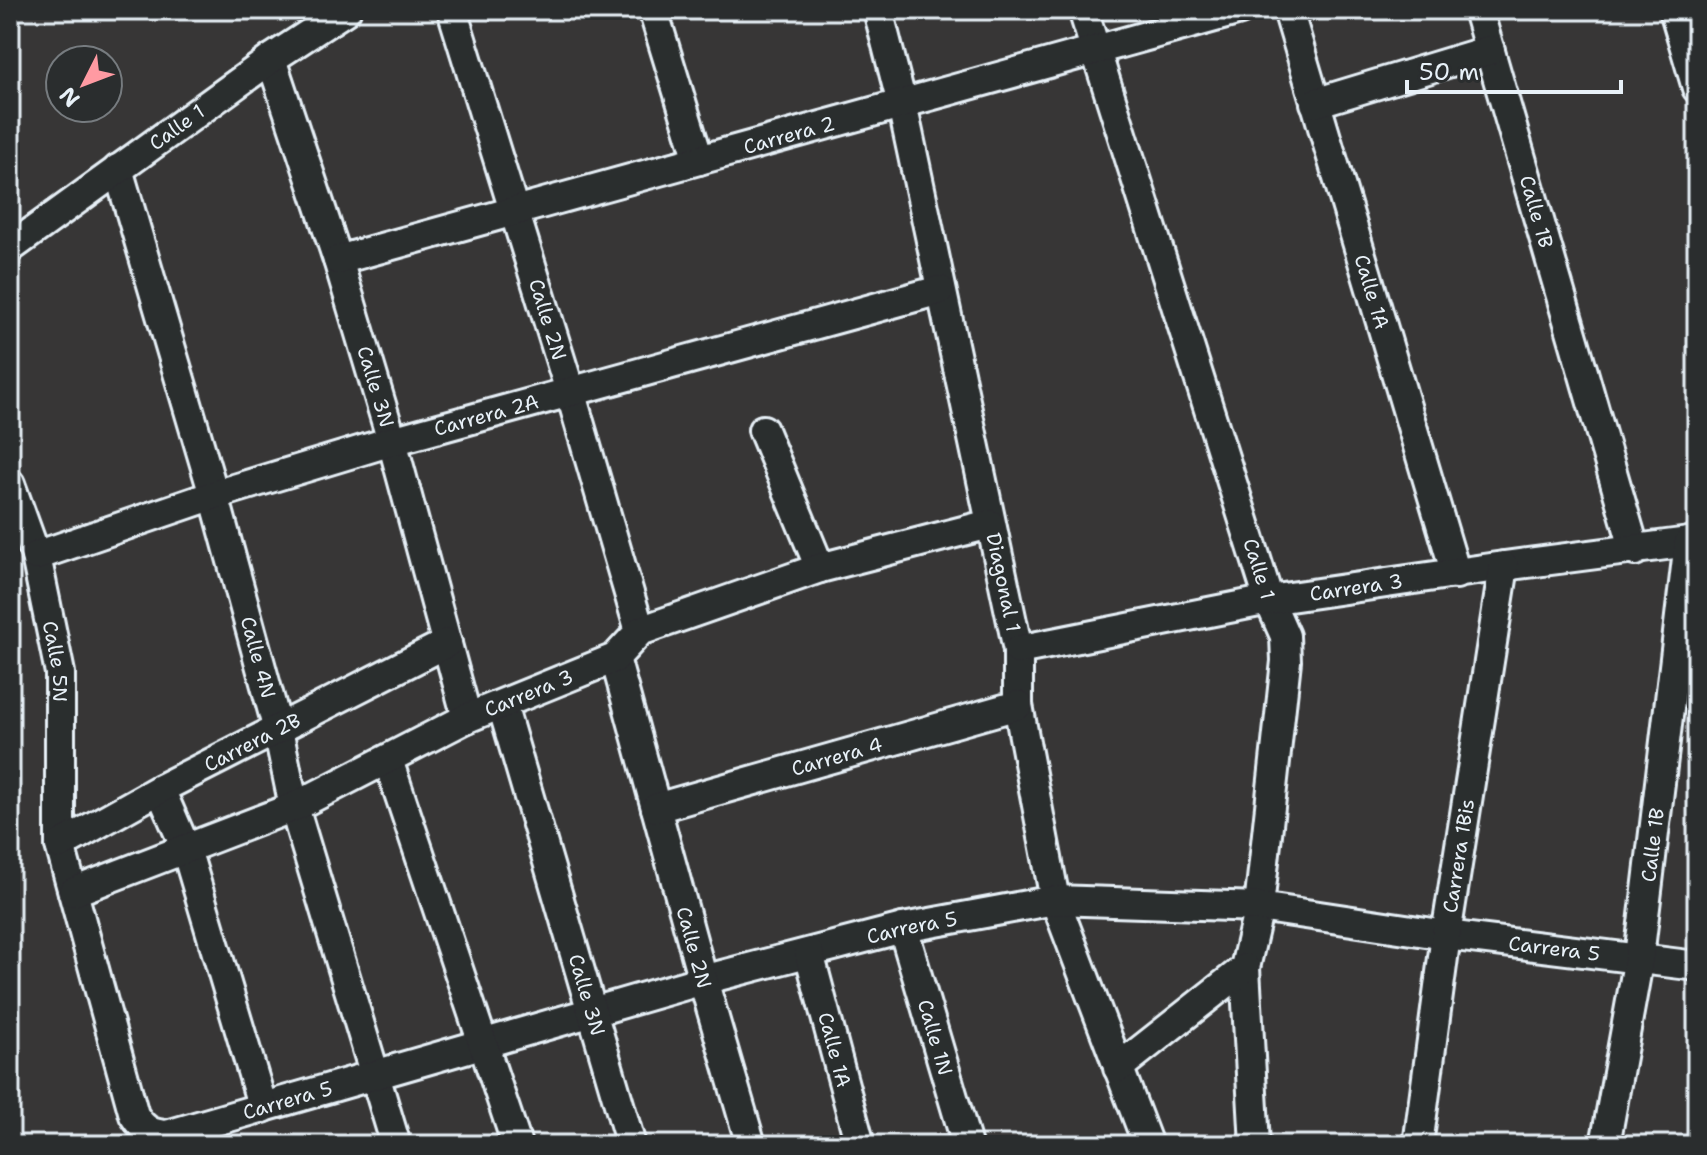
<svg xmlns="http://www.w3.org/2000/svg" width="1707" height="1155" font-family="'Shantell Sans',sans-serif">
  <rect width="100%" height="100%" fill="#373636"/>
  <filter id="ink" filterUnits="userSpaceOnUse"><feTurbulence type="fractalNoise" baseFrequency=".0125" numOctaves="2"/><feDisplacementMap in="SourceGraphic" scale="16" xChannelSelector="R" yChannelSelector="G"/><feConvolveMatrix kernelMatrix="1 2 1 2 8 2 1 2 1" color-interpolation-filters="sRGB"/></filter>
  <g filter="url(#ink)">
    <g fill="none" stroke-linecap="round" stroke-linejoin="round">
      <defs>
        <g id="minor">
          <path id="s1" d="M452,10l118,381 70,240"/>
          <path d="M653,10l46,150"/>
          <path id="s2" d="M878,10l24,94 116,546v55l37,195 93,245"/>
          <path id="s3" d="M1083,10l186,590 16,36 1,25 -27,246 -14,61 10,177"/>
          <path id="s4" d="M1288,10l168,564"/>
          <path id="s5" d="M1478,10l157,541"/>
          <path d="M1674,10l23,78"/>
          <path id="s6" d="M271,59l67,201 54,181 75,277"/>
          <path d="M1315,103l175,-53"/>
          <path id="s7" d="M118,169l96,326 64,235 16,77 102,338"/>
          <path id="s8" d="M10,248l261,-189 75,-49"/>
          <path id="s9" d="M338,260l902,-250"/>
          <path d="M763,430l57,138"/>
          <path id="s10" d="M10,484l26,72 24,117v172l74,270c9,14 16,19 33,20l536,-155 200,-52 152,-28 204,7 187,28 251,31"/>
          <path id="s11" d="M36,556l178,-61 178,-54 548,-151"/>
          <path id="s12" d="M1018,650l251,-50 235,-34 193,-25"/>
          <path id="s13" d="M615,658l88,322 48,165"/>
          <path id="s14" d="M502,705l129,440"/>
          <path d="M388,760l129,385"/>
          <path d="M160,789l26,60 77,259"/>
          <path id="s15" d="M656,808l362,-103"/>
          <path id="s16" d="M60,845l100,-56 287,-146"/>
          <path id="s17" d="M73,892l221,-85 173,-89 148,-60 25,-27 180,-63 170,-44"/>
          <path id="s18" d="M903,928l64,217"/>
          <path id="s19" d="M809,953l51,192"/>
          <path d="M1118,1068l127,-100"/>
          <path id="s20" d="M1418,1145l28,-210 58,-369"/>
          <path id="s21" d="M1605,1145l34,-188 50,-415"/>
        </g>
      </defs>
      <!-- minor casing -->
      <use href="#minor" stroke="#e8f1f8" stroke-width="34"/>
      <!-- minor -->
      <use href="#minor" stroke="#2a2d2e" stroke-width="28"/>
    </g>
  </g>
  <g text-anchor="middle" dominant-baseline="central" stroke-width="7" stroke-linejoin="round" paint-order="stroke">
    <!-- street labels -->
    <g font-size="20" fill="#e8f1f8" stroke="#2a2d2e">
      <text stroke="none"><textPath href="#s8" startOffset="206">Calle 1</textPath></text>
      <text stroke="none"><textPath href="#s9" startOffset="468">Carrera 2</textPath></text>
      <text stroke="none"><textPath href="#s5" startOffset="210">Calle 1B</textPath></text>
      <text stroke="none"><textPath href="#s4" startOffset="294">Calle 1A</textPath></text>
      <text stroke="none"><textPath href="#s1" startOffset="324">Calle 2N</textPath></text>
      <text stroke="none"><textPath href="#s6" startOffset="344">Calle 3N</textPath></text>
      <text stroke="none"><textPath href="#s11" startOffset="472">Carrera 2A</textPath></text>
      <text stroke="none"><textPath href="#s3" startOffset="586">Calle 1</textPath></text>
      <text stroke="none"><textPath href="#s2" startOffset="586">Diagonal 1</textPath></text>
      <text stroke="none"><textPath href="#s12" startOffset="344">Carrera 3</textPath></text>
      <text stroke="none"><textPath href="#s7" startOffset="508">Calle 4N</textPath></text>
      <text stroke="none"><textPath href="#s10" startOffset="184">Calle 5N</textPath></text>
      <text stroke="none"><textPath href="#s17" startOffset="498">Carrera 3</textPath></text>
      <text stroke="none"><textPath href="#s16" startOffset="218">Carrera 2B</textPath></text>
      <text stroke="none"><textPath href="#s15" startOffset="188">Carrera 4</textPath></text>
      <text stroke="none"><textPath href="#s21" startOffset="304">Calle 1B</textPath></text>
      <text stroke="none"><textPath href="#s20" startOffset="292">Carrera 1Bis</textPath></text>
      <text stroke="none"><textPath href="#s10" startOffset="1462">Carrera 5</textPath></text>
      <text stroke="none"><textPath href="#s10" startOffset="2110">Carrera 5</textPath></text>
      <text stroke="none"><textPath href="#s13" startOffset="300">Calle 2N</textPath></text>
      <text stroke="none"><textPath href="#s14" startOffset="302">Calle 3N</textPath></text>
      <text stroke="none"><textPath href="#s18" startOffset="114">Calle 1N</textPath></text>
      <text stroke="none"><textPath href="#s19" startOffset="100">Calle 1A</textPath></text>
      <text stroke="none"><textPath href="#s10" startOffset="814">Carrera 5</textPath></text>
    </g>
  </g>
  <!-- margin -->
  <rect width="1707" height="1155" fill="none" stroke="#2a2d2e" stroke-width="40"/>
  <rect x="20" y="20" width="1667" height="1115" fill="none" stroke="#e8f1f8" stroke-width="3" filter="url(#ink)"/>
  <!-- north arrow -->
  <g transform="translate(84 84) rotate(228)"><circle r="38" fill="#2a2d2e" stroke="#767b7f" stroke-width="2"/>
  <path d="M0-6L14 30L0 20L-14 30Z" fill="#ff9aa2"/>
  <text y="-12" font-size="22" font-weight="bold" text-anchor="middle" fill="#e8f1f8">N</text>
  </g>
  <!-- scale -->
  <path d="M1407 80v12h214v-12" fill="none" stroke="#e8f1f8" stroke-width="4"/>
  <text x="1419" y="80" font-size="24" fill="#e8f1f8" stroke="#2a2d2e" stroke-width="6" paint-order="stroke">50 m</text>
</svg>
